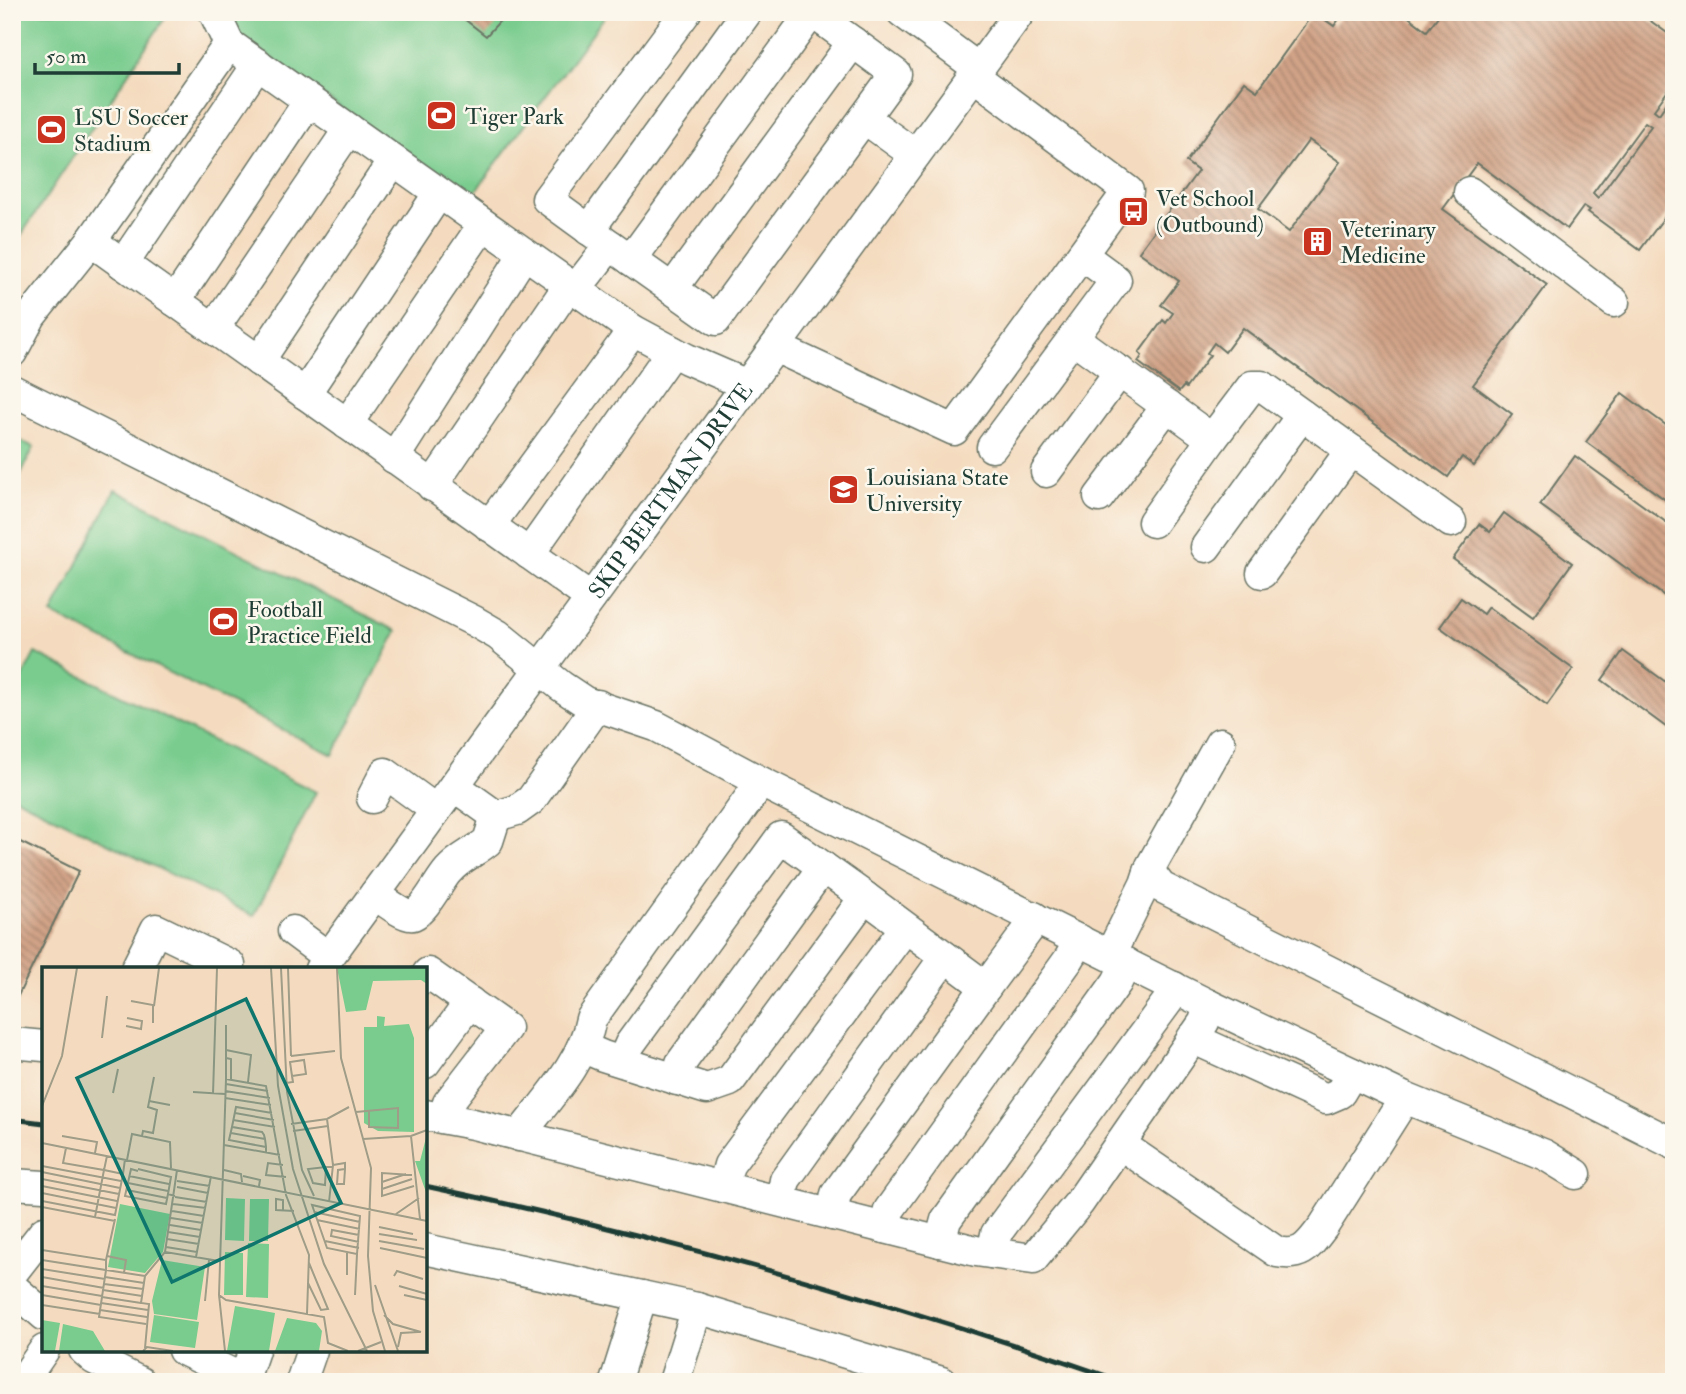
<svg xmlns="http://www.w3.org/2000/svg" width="1686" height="1394" font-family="'IM FELL Double Pica',serif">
  <defs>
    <pattern id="building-back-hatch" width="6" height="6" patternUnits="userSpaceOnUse" patternTransform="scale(1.75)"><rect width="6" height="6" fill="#d1a387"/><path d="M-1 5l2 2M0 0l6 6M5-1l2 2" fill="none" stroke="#a9866f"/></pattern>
  </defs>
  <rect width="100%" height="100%" fill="#fbf7ec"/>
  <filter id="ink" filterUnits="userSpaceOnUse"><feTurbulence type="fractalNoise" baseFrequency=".0143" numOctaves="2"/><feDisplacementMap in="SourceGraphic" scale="14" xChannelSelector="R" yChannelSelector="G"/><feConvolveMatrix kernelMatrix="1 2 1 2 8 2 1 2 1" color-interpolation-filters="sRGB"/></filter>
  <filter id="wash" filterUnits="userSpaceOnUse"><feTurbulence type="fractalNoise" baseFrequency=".00686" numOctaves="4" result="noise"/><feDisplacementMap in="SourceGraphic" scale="28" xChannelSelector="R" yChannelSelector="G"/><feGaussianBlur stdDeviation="1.57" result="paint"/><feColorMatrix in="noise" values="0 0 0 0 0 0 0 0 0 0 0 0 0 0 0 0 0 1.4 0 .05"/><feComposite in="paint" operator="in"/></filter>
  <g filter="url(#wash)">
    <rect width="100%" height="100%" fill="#f4dbbf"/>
    <!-- park -->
    <path fill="#79cc8e" stroke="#4c8461" stroke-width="2" d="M12,12h157l-157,237z
      M226,12h382l-139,188 -234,-168z
      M12,437l22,10 -22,45z
      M115,490l282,141 -64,124 -281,-141z
      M35,653l281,139 -62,124 -242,-120v-99z"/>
    <g id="blocks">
      <!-- building -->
      <path fill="url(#building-back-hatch)" fill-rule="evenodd" d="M468,12h40l-22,24 -23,-18z
        M1314,12l20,14 10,-14h58l25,19 14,-19h197l36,26v49l-2,-2 -18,25 5,4 7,-10 8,6v94l-34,46 -52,-38 2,-2 -6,-4 -17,23 -90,-66 -34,46 104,76 -74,100 39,29 -38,52 -12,-9 -14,20 -205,-149 -18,24 -11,-9 -7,10 3,2 -24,33 -2,-2 -5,6 -41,-30 4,-6 -3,-3 24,-33 3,3 7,-10 -12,-8 18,-24 -40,-29 59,-81 -12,-9 58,-80 13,9zM1645,122l6,4 -53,72 -5,-5zM1309,140l31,22 -51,70 -31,-23z
        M1622,393l52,38v75l-88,-64z
        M1575,456l99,72v75l-134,-98z
        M1504,513l68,50 -39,54 -80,-58 26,-35 11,8z
        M1461,598l22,16 5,-7 85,62 -26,36 -107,-78z
        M1623,651l51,37v45l-72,-53z
        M12,838l67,33 -67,137z"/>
    </g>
  </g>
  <g filter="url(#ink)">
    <use href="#blocks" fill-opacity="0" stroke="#6a7465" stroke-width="2"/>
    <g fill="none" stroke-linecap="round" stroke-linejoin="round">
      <defs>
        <g id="minor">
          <path d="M214,12l15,32"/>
          <path d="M812,12l84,62 -32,44"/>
          <path d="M902,12l77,57"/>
          <path d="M1469,192l145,110"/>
          <path d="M589,230l158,-218"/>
          <path d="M91,241l500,357"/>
          <path d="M610,245l-63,-46 139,-187"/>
          <path d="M1082,255l34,25 -43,58 139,101 40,-53h10l189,136"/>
          <path d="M631,260l181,-248"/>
          <path d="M123,264l135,-200"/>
          <path d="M672,289l181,-247"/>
          <path d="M575,290l35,-45 106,75 148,-202 51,37"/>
          <path d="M175,301l134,-200"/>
          <path d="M214,328l135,-199"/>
          <path d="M775,347l179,83 174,-239 -154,-115"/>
          <path d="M12,352l19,-36 60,-75 138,-197 404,286 54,29 60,26"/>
          <path d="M259,361l134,-200"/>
          <path d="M12,390l462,231 24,14 63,51 24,16 71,24 105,56 448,223 -5,17 -125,181 -46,56 -57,-8 -503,-127 -48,-9"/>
          <path d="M305,394l134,-201"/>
          <path d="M347,424l136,-199"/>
          <path d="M992,447l81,-109"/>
          <path d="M394,458l130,-204"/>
          <path d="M1046,472l74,-101"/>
          <path d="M432,486l137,-201"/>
          <path d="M1099,497l68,-91"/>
          <path d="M1153,522l59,-83"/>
          <path d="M489,526l144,-196"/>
          <path d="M1206,547l96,-132"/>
          <path d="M529,554l143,-203"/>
          <path d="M1262,573l89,-123"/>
          <path d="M454,786l42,30 21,-6 14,-10 67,-95"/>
          <path d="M372,798l13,-25 51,37"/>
          <path d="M1149,871l12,16 513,257"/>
          <path d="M375,894c7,5 31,24 38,21 12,-5 26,-34 35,-44 11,-13 27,-19 40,-30l8,-25"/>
          <path d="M293,931l35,26"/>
          <path d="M1110,955l35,-71 6,-18 69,-123"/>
          <path d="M136,969l20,-40 74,36 -2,4"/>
          <path id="s1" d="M320,969l700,-957"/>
          <path d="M425,978l3,-5 78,55 -58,75 -5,15"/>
          <path d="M986,987l42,-57 6,-13"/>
          <path d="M1209,1005l196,93 140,57 31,19"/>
          <path d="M1192,1038l134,61 14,-6 12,-20"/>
          <path d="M12,1043l32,3"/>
          <path d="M582,1047l21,9 104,33 23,-8 135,-184 -84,-60 -151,207 -8,18"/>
          <path d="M425,1063l45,-61"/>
          <path d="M677,1080l4,-17 142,-196"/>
          <path d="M519,1136c27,-36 64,-73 72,-117l170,-237"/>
          <path d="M1120,1144l157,108c26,5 31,-6 46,-25l82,-129"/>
          <path d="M12,1184l32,2"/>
          <path d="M723,1187l6,-22 176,-237"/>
          <path d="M781,1201l4,-21 160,-223"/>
          <path d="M832,1215l4,-21 150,-207 -121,-90"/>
          <path d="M885,1228l4,-18 180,-251 11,-19"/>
          <path d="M940,1242l6,-22 171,-238 9,-19"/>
          <path d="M425,1249l272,59 245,74"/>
          <path d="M992,1253l4,-19 172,-233 6,-14"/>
          <path d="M12,1273l32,-41"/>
          <path d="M12,1287l32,28"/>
          <path d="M84,1350l10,9 46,23"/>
          <path d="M183,1350l66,32"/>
          <path d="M244,1379l10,-29"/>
          <path d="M22,1382l22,-32"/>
          <path d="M301,1382l11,-32"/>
          <path d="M615,1382l27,-86"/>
          <path d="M674,1382l23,-74"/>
        </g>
      </defs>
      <!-- minor casing -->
      <use href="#minor" stroke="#6a7465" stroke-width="33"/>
      <!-- minor -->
      <use href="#minor" stroke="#fff" stroke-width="30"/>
      <!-- rail -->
      <path stroke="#1f3d34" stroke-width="5" d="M12,1119l32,4
        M425,1186c238,50 469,116 699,196"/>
    </g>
  </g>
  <!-- icons -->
  <defs>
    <symbol id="stadium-square" viewBox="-11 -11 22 22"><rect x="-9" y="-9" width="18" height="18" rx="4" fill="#c8321e" stroke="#fbf7ec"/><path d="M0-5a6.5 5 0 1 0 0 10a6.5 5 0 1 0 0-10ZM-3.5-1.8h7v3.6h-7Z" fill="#fff"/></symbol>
    <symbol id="bus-square" viewBox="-11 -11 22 22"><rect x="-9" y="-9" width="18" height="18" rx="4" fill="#c8321e" stroke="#fbf7ec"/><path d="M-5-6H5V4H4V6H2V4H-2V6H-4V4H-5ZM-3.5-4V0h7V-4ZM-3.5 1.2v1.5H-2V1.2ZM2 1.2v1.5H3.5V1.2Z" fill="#fff"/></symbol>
    <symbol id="building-square" viewBox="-11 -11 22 22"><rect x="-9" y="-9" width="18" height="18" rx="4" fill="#c8321e" stroke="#fbf7ec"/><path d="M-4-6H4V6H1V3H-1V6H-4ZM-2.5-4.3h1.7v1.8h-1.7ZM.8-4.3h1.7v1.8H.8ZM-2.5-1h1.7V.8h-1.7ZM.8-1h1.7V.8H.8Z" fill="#fff"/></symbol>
    <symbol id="university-square" viewBox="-11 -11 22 22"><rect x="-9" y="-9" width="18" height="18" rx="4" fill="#c8321e" stroke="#fbf7ec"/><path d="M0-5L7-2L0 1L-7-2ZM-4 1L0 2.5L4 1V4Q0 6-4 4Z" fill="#fff"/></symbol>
  </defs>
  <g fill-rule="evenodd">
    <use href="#stadium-square" x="424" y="98" width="35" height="35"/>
    <use href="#stadium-square" x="34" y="112" width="35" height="35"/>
    <use href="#bus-square" x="1116" y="194" width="35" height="35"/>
    <use href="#building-square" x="1300" y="224" width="35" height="35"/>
    <use href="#university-square" x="826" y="472" width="35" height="35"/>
    <use href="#stadium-square" x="206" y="604" width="35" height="35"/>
  </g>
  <g text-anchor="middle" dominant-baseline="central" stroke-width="5" stroke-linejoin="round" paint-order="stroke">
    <!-- poi labels -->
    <g font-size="23" fill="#1f3d34" stroke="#fbf7ec" text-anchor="start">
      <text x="465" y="116">Tiger Park</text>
      <text x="74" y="117">LSU Soccer<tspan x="74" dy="26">Stadium</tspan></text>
      <text x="1156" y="198">Vet School<tspan x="1156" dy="26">(Outbound)</tspan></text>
      <text x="1340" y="229">Veterinary<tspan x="1340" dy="26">Medicine</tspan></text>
      <text x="866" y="477">Louisiana State<tspan x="866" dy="26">University</tspan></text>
      <text x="247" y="609">Football<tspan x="247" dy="26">Practice Field</tspan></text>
    </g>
    <!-- street labels -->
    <g font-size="23" fill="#1f3d34" stroke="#fbf7ec">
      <text stroke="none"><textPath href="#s1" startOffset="593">SKIP BERTMAN DRIVE</textPath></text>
    </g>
  </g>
  <!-- overview -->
  <g transform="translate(42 967)">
    <rect width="385" height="385" fill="#f4dbbf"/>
    <path d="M295,1h90v16l-6,-4 -48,1 -7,29 -20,2zM335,49l8,1 -1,9 25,-2 5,14v94l-36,-1 -14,-8v-96h13zM385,167v61l-12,-34h5zM184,231l19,1 -1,42 -19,-1zM208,232h19l-1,42h-19zM78,237l50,10 -7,38 -18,21 -37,-6zM206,276l21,1 -1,54 -22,-1zM183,285l18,1v42h-19zM120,293l43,7 -8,53 -43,-6 -2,-13zM193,339l40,7 -6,38h-42zM112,348l45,7 -4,26 -45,-6zM245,351l29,5 6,8 -3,20h-44zM0,353l18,3 -5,28h-13zM21,357l30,7 12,20h-46z" fill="#79cc8e"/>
    <path fill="none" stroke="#9f9c87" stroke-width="2" d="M229,1l7,118 15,83 31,95 43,87M239,1l6,124 15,78 12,26M246,1l3,88M295,1l4,90 30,110 -3,88 5,55 12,40M89,34l22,4v18M112,39l5,-38M184,58v54M84,59l15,3 1,-8 -15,-3M60,71l5,-42M184,83l25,5 -3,27M249,89l44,-5M184,91l5,1v20M244,116l7,-1 -1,-6 -2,-14 14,-2 2,14 -14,2M184,117l42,7M183,124l45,7M151,125l32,2M71,126l5,-24M171,127l4,-126M183,131l46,7M107,134l21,4M0,139l20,-50 15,-88M314,145l42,-4v20l-29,-1v-16M193,146l39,7M285,152l6,46 -4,37M191,153l42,7M249,157l36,-5 22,-12M190,160l4,-20 36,6M251,164l35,-5M189,166l34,6M20,169l35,6 -2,11M100,169l1,-5 10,2 4,-23 -9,-3 6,-30M369,169l9,83M321,172l48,-3 16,-6M0,176l385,78M182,178l56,10M224,180l-37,-7 3,-13 30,5 2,3 1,4 1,8v5M24,181l-3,15 41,7 3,-14M85,193l5,-26 38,8 1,26M241,198l-15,-2 -2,12 20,2M291,198l12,-2v6l-1,15h-7l1,-14 7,-1M0,199l79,15M284,200l-1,18 -12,-2 -5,-14 18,-2h6M96,202l33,8 -3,17 7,2M135,203l-12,82 54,9M182,203l17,4 1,8M96,204l-7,-2 -6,27 41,8 2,-10M0,205l78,16M370,208l-30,-2v23l32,-10M87,209l40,8M201,209l17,4 -1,6M0,212l77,15M135,214l33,5M340,215l24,-8M86,216l40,8M0,219l75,15M135,220l31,6M340,222l30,-10M85,223l40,8M0,226l74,15M133,230l32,5M0,234l73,14 8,-41M131,237l33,4M0,240l73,14M130,244l32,5M241,244v-11l-7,-1v11l18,1M272,245l46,10M354,247l23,-16M53,250l9,-47 19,4 2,-15M129,251l32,5M275,253l43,9M128,258l31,5M337,260l34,7M126,265l32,5M337,267l38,6M125,272l32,5M283,274l34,7M337,274l45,8M317,275l-28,-6 1,-6 27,5M124,280l31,5M338,281l47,10M0,283l64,10v10l-64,-10M65,289l19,4 -2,13M154,290l15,-81M64,293l9,-41M0,302l63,10M305,308v-23M103,309l-39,-6 -7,47 47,7M352,309l3,-5 26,8M0,310l62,11M63,310l39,6M266,316l13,27 7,-1 -19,-46M62,317l39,5M333,318l23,66M0,319l60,10M357,319l28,8M61,323l39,6M0,328l59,10M177,328l6,56M313,328l2,-41 -30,-6 -15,-43 48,11 -3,38M362,328l23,5M60,330l39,6M163,334l4,-41M59,336l47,7M0,338l58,9M58,343l47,7M265,347l2,-59 -23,-60 -20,-109 -40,-7 -7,216 7,5 98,17 4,26 20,8M342,348l9,9 28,8M356,380l3,-14 17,-1M103,381l4,-44 -8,-1 4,-27 20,-24M101,384l4,-4 26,4M316,384l23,-9"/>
    <path fill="#0f766e" fill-opacity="0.15" stroke="#0f766e" stroke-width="3.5" d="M204,32l95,204 -169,79 -95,-204z"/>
    <rect width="385" height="385" fill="none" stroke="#1f3d34" stroke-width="3.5"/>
  </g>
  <!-- margin -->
  <rect width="1686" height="1394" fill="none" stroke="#fbf7ec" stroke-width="42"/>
  <!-- scale -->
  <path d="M35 63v10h144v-10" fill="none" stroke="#1f3d34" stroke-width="3.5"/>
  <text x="46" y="63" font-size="21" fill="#1f3d34" stroke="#fbf7ec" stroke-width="5" paint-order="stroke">50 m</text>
</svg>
